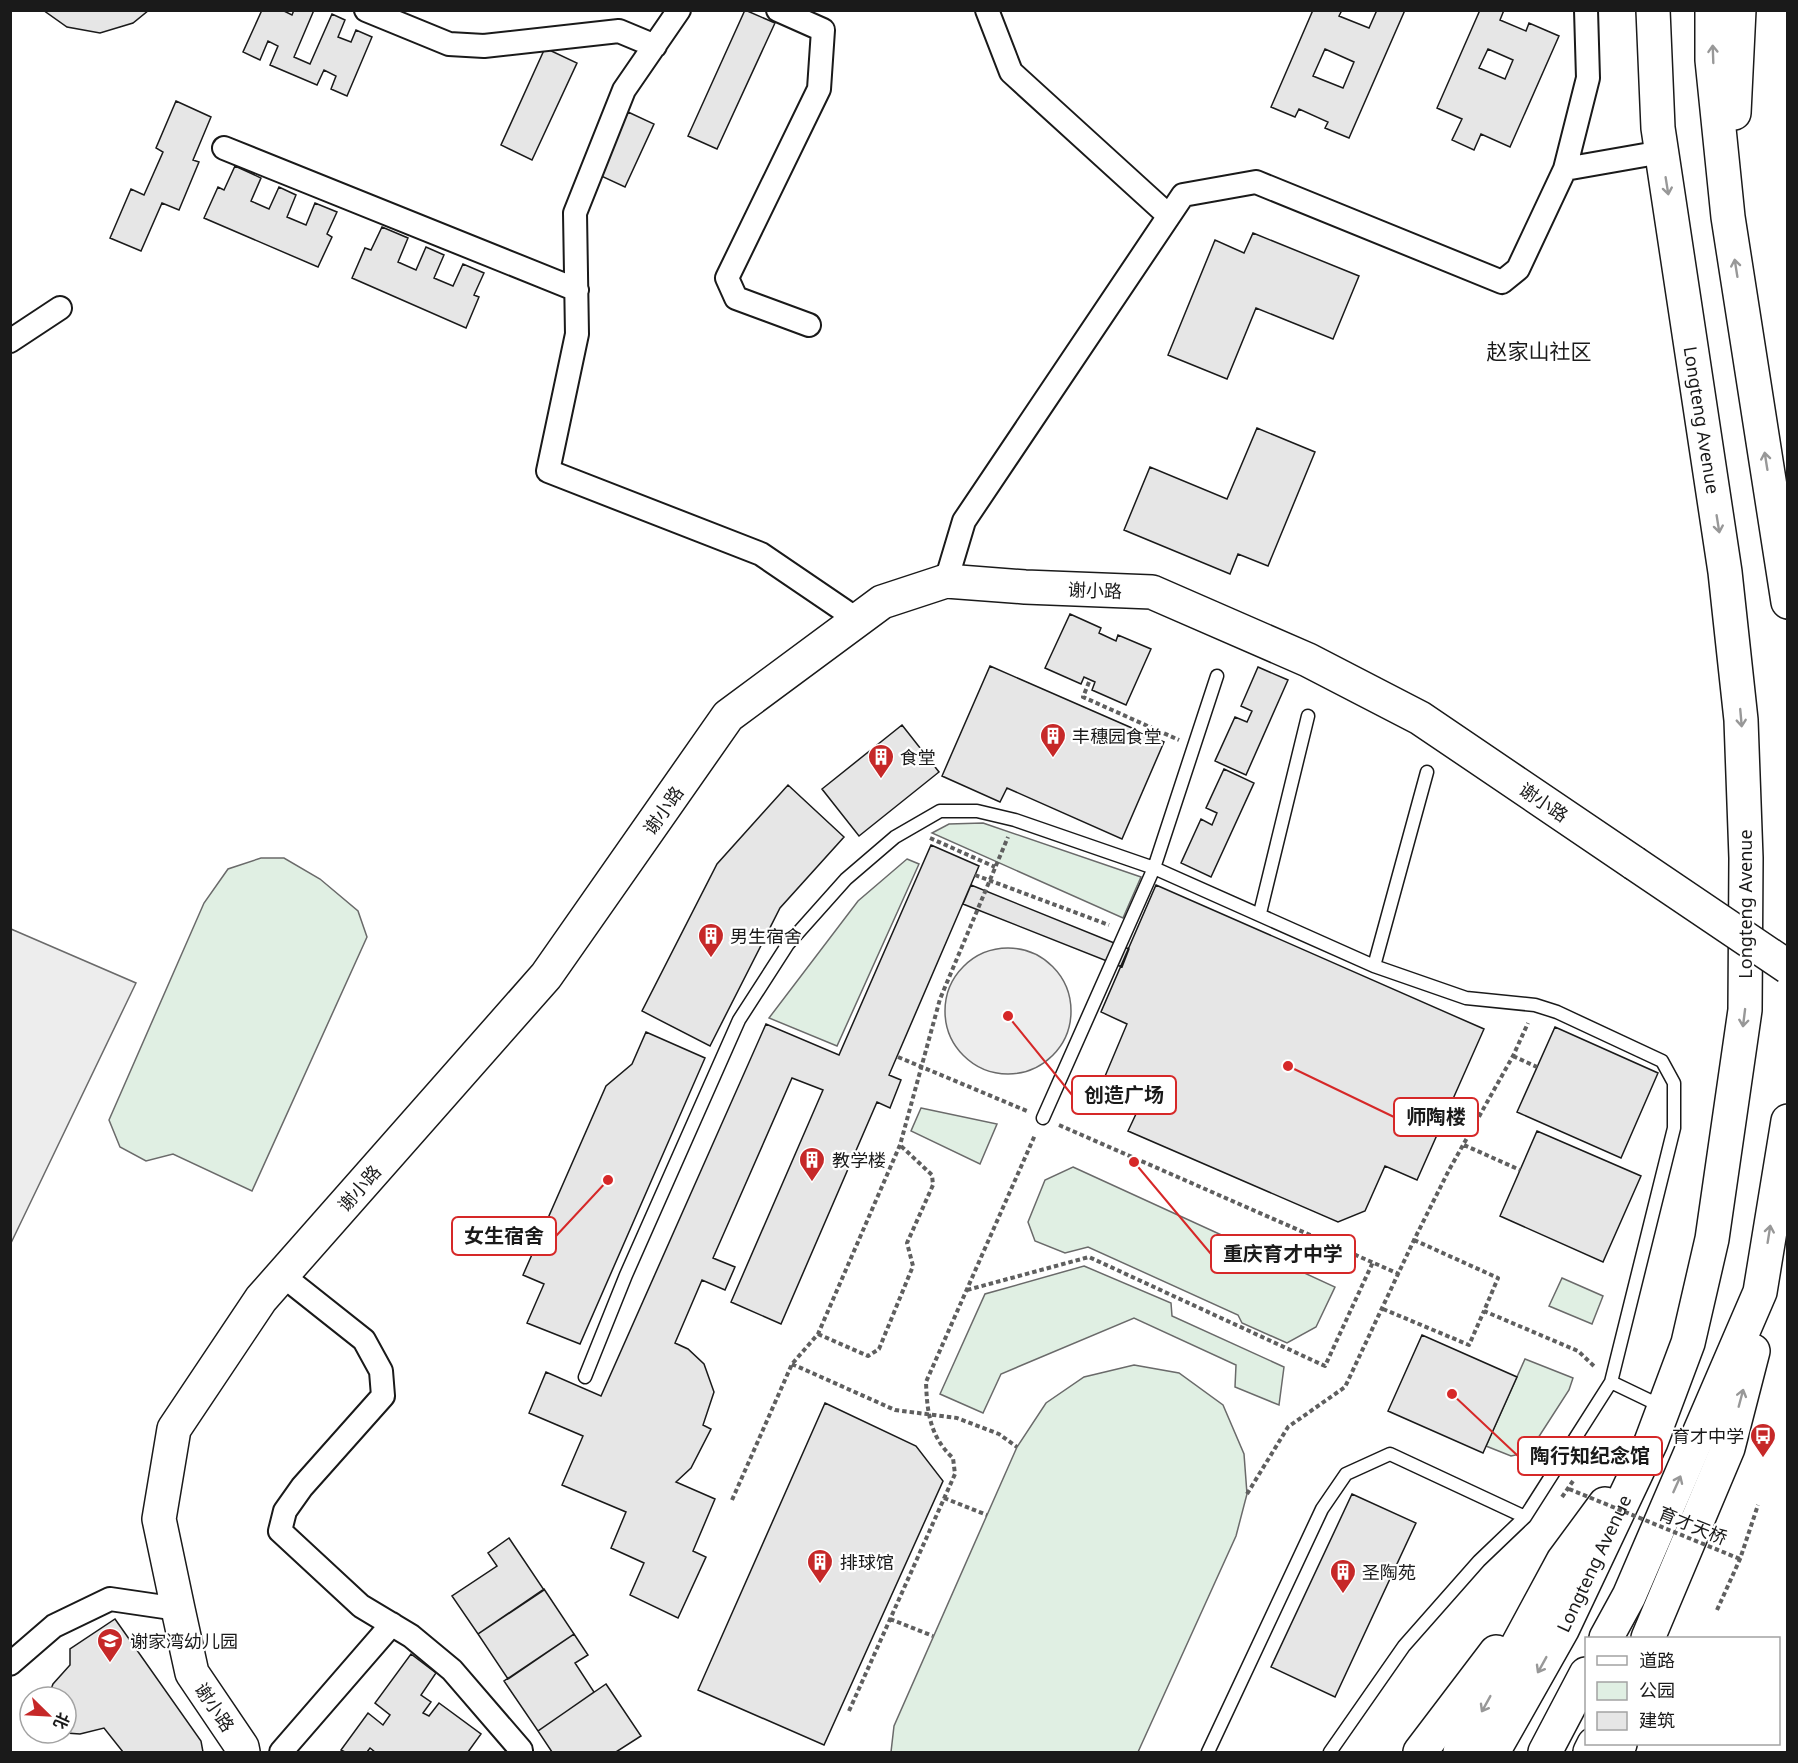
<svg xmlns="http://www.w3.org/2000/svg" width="1798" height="1763" font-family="'Noto Sans','Noto Sans SC',sans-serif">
  <rect width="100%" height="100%" fill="#fff"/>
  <!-- green -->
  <path fill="#e0efe3" stroke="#6a6a6a" stroke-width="1.5" d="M983,823l158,54 -18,41 -191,-85 17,-9z
    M261,858h23l36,21 38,32 9,26 -115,254 -79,-37 -27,7 -26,-14 -11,-27 95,-217 24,-34z
    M907,859l12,5 -82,182 -68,-28 89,-117z
    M921,1108l76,16 -17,40 -69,-33z
    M1073,1167l262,120 -19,40 -29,16 -45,-20 -4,-8 -150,-68 -23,6 -30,-12 -7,-19 17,-42z
    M1084,1266l87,37 1,13 112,51 -5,38 -44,-18 1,-22 -102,-47 -133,56 -18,39 -43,-19 45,-100z
    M1562,1278l41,18 -11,28 -43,-18z
    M1525,1359l48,19 -4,12 -40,62 -18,4 -25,-10z
    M1134,1365l45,8 44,32 21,49 3,40 -11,42 -98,216h-247l3,-26 123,-279 29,-44 38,-26z"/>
  <!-- parking -->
  <path fill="#ededed" stroke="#6a6a6a" stroke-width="1.5" d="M11,929l125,54 -125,260z
    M945 1011a63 63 0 1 1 126 0a63 63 0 1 1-126 0Z"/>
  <!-- building -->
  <path fill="#e6e6e6" stroke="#1a1a1a" stroke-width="1.5" fill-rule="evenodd" d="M43,10h106l-16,13 -33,10 -33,-6z
    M262,10h20l10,5 2,-5h20l-20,47 16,7 22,-50 13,6 -7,17 13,5 5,-12 16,7 -25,59 -16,-7 5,-13 -12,-6 -7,15 -47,-20 8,-19 -10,-5 -8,19 -17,-8z
    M745,10l30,13 -58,126 -29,-13z
    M1313,10h29l-3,6 30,12 8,-18h28l-56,128 -24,-10 3,-6 -29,-13 -4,8 -24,-10zM1325,49l29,13 -11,26 -30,-12z
    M1480,10h24l-4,10 26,11 3,-8 30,13 -49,111 -29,-13 -7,16 -22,-10 10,-21 -25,-11zM1488,49l25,11 -8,19 -26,-11z
    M545,48l32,15 -45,97 -31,-15z
    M176,101l35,16 -18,43 6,2 -20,48 -17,-7 -21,48 -31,-13 21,-49 13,6 19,-43 -7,-4z
    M628,112l26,12 -29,63 -26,-12z
    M235,166l26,12 -10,23 18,8 10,-22 17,8 -9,22 19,8 9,-22 22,9 -10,22 5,3 -14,30 -114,-49 14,-31 6,3z
    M382,227l26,11 -10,24 18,8 10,-23 18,8 -10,23 19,8 10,-22 21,9 -10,22 5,2 -13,31 -114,-50 13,-30 6,2z
    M1253,233l106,43 -26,63 -77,-31 -29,71 -59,-24 47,-115 29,13z
    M1257,428l58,24 -47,114 -30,-12 -8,20 -106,-44 26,-63 77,32z
    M1070,614l31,14 -2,5 17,8 2,-6 33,14 -25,56 -34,-15 3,-8 -11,-5 -3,7 -36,-16z
    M990,666l174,76 -42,97 -115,-51 -7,14 -58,-26z
    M1258,667l30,13 -42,95 -31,-14 20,-44 12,5 5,-11 -11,-5z
    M902,725l37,47 -80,64 -37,-47z
    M1224,769l30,14 -43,94 -30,-14 20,-44 11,6 5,-12 -11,-5z
    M788,785l56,52 -64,71 -70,138 -68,-35 75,-147z
    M931,845l48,21 -90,209 12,5 -11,28 -13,-6 -96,222 -50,-22 92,-212 -31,-12 -79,180 22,9 -10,23 -23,-10 -27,63 13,6 16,15 10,28 -11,33 8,4 -20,39 -15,14 39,17 -22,52 13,6 -28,61 -48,-23 14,-32 -33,-15 15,-36 -64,-27 21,-49 -54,-23 17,-41 55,24 165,-372 73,31z
    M971,885l158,64 -7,18 -159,-63z
    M1156,885l328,144 -67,151 -32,-14 -20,45 -27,11 -210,-91 15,-32 -40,-18 24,-57 -26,-12z
    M1555,1027l103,46 -37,85 -104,-46z
    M646,1032l59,26 -125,286 -53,-21 17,-39 -21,-9 83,-189 26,-22z
    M1537,1131l104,45 -38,86 -103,-46z
    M1422,1335l95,42 -34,76 -95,-42z
    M825,1403l91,43 27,35 -119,264 -126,-55z
    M1352,1494l64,29 -81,174 -64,-30z
    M509,1538l35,52 -66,44 -26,-38 45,-30 -9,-13z
    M544,1589l30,45 -66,45 -30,-45z
    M115,1619l86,122 2,11h-80l-19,-24 -24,6 -14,-1v-36h-18l5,-13 17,-19v-16z
    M574,1634l14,21 -13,8 19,29 -56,39 -34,-50z
    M411,1654l25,19 -15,22 10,7 -8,11 6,3 10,-13 42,31 -13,18h-93l-5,-4 -3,4h-22l-4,-2 27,-37 15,12 7,-10 -15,-12z
    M606,1684l35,52 -25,16h-64l-14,-21z"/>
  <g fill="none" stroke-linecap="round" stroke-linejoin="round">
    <defs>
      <path id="lane" d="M1260,913l48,-197
        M1374,966l53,-194
        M1043,1118l111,-250 63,-192
        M585,1377l41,-102 113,-255 49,-76 58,-65 49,-42 45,-26h37l38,9 139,48 220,98 92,32 69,7 22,7 105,49 12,22v45l-63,254
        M1208,1752l114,-243 24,-35 44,-20 135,63
        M1330,1752l74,-106 75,-85 46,-44 86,-135 52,25"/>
      <path id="street" d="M366,10l83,34 35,2 135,-15 36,15
        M679,10l-55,80 -49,123 2,121 -29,137 213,83 97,66
        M778,10l45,20 -4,59 -92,189 9,20 73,27
        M987,10l24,62 157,143
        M224,148l353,142
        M1565,169l97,-17
        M10,341l50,-33
        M946,581l18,-60 219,-326 73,-13 246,100 16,-13 47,-100 23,-91 -2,-68
        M282,1275l82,65 17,31 2,25 -81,91 -17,24 -5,20 81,75 50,30 41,34 69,80
        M10,1664l44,-38 56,-27 68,10
        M281,1752l111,-128"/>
      <path id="secondary" d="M243,1752l-1,-5 -50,-74 -14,-64 -19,-90 15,-90 87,-130 285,-323 182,-260 154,-114 64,-21 79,6 127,5 156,68 112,58 214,145"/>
      <g id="highway">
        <path d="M1712,10v50l16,157 60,385"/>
        <path d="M1734,113l5,-103"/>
        <path d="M1606,1638l23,-42 131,-304 28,-171"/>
        <path d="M1648,1638l80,-190 25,-97"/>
        <path d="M1420,1752l76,-100"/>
        <path d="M1460,1752l103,-191 42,-57"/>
        <path id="s1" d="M1493,1752l69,-122 89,-188 37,-99 24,-104 33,-229 1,-152 -5,-138 -16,-148 -67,-444 -5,-118"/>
        <path d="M1545,1752l41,-78"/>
        <path d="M1590,1752l4,-8"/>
        <path d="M1615,1752l5,-8"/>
      </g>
    </defs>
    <!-- lane casing -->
    <use href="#lane" stroke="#1a1a1a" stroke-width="15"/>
    <!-- street casing -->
    <use href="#street" stroke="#1a1a1a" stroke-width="26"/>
    <!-- secondary casing -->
    <use href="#secondary" stroke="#1a1a1a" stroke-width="36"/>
    <!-- highway casing -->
    <use href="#highway" stroke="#1a1a1a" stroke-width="36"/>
    <!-- path -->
    <path stroke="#5f5f5f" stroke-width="4" stroke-dasharray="4.5 3" stroke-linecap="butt" d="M1089,682l-6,15 96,43
      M930,838l65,29
      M975,875l134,50
      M1513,1056l24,11
      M898,1057l129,54
      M1059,1125l340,149
      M1464,1145l56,25
      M1414,1240l84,38 -14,33 94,40 17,16
      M967,1290l122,-33 236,109 48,-104
      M1383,1309l86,36 15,-34
      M818,1334l50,22 11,-7 34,-83 -6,-23 26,-58 -1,-10 -32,-30
      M792,1364l103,46 62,8 42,16 18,13
      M1247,1494l41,-67 57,-40 69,-147 35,-70 64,-114 15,-33
      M1562,1497l11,-16
      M944,1498l43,17
      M732,1500l60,-136 26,-30 82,-189 40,-146 68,-162
      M1717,1610l23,-51 18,-54
      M890,1619l43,17
      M849,1711l106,-237 -2,-16c-23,-21 -26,-46 -27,-76l109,-247"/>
    <!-- lane -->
    <use href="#lane" stroke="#fff" stroke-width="12"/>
    <!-- street -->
    <use href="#street" stroke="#fff" stroke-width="22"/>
    <!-- secondary -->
    <use href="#secondary" stroke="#fff" stroke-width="33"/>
    <!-- highway -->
    <use href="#highway" stroke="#fff" stroke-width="33"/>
    <defs>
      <path id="secondary-bridge" d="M1634,863l154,104"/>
    </defs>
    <!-- secondary-bridge casing -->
    <use href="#secondary-bridge" stroke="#1a1a1a" stroke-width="36" stroke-linecap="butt"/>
    <!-- path-bridge -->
    <path stroke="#5f5f5f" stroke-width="4" stroke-dasharray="4.5 3" stroke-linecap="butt" d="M1569,1489l171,70"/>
    <!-- secondary-bridge -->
    <use href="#secondary-bridge" stroke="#fff" stroke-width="33"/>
  </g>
  <!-- one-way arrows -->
  <defs><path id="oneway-shaft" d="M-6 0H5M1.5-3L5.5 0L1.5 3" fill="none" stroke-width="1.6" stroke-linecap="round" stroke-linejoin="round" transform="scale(1.5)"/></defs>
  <g stroke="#989898">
    <use href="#oneway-shaft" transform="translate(1713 54) rotate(-92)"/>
    <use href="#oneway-shaft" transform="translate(1667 186) rotate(81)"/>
    <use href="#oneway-shaft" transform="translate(1736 268) rotate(-99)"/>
    <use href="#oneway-shaft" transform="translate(1766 461) rotate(-99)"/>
    <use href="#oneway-shaft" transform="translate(1718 524) rotate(81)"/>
    <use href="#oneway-shaft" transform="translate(1741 718) rotate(85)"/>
    <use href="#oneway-shaft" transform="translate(1744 1018) rotate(97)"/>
    <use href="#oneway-shaft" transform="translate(1769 1234) rotate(-81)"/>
    <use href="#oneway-shaft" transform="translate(1741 1398) rotate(-75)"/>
    <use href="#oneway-shaft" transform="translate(1677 1484) rotate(-66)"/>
    <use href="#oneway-shaft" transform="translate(1542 1665) rotate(119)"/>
    <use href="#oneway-shaft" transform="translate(1486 1704) rotate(119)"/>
  </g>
  <!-- icons -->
  <defs>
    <symbol id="building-pin" viewBox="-11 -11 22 30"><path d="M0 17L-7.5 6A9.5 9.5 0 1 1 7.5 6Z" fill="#c62828" stroke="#fff"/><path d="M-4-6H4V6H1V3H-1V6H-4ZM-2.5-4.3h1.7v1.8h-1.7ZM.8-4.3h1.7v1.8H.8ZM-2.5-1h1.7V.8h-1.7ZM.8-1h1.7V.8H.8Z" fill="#fff"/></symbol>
    <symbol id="bus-pin" viewBox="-11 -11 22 30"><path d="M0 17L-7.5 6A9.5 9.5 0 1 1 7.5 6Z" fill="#c62828" stroke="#fff"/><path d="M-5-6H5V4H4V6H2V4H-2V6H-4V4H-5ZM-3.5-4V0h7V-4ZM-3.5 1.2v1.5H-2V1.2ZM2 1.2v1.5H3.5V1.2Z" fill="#fff"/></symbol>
    <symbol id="school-pin" viewBox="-11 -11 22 30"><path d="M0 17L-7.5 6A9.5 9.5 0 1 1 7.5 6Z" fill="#c62828" stroke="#fff"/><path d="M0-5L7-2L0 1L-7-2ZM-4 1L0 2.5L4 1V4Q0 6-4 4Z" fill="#fff"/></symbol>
  </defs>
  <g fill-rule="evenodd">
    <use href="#building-pin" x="1038" y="721" width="30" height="40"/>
    <use href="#building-pin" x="866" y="742" width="30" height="40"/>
    <use href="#building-pin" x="696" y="921" width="30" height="40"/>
    <use href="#building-pin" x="797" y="1145" width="30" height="40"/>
    <use href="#bus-pin" x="1748" y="1421" width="30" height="40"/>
    <use href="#building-pin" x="805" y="1547" width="30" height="40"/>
    <use href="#building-pin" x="1328" y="1557" width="30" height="40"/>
    <use href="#school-pin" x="95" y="1626" width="30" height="40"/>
  </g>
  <g text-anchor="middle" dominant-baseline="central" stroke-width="4.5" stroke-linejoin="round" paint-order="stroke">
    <!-- street labels -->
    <g font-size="18" fill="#1a1a1a" stroke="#fff">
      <text transform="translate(1702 420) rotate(81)">Longteng Avenue</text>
      <text transform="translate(1095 590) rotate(2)">谢小路</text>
      <text transform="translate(1544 802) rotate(34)">谢小路</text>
      <text transform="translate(663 810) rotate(-55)">谢小路</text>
      <text transform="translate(1745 904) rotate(-90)">Longteng Avenue</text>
      <text transform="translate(359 1188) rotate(-49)">谢小路</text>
      <text transform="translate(1693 1525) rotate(22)">育才天桥</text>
      <text stroke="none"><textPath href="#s1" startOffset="214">Longteng Avenue</textPath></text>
      <text transform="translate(215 1707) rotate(56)">谢小路</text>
    </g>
    <!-- poi labels -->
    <g font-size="18" fill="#1a1a1a" stroke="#fff" text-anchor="start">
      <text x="1072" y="736">丰穗园食堂</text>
      <text x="900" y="757">食堂</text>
      <text x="730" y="936">男生宿舍</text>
      <text x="832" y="1160">教学楼</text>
      <text x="1744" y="1436" text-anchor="end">育才中学</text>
      <text x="840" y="1562">排球馆</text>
      <text x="1362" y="1572">圣陶苑</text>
      <text x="130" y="1641">谢家湾幼儿园</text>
    </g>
    <!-- quarter labels -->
    <g font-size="21" fill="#1a1a1a" stroke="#fff">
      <text x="1539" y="351">赵家山社区</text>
    </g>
  </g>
  <!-- callouts -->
  <path fill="none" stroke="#d62828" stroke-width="2" d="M1008 1016L1072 1095M1288 1066L1394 1117M608 1180L556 1236M1134 1162L1211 1254M1452 1394L1518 1456"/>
  <g fill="#d62828" stroke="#fff" stroke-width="2">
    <circle cx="1008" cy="1016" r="6"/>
    <circle cx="1288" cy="1066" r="6"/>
    <circle cx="608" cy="1180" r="6"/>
    <circle cx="1134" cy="1162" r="6"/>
    <circle cx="1452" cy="1394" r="6"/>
  </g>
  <g fill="#fff" stroke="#d62828" stroke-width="2">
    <rect x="1072" y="1076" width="104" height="38" rx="6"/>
    <rect x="1394" y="1098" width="84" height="38" rx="6"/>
    <rect x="452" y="1217" width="104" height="38" rx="6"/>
    <rect x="1211" y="1235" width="144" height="38" rx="6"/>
    <rect x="1518" y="1437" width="144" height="38" rx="6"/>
  </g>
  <g font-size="20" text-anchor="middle" font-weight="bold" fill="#1a1a1a">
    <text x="1124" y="1102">创造广场</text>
    <text x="1436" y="1124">师陶楼</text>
    <text x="504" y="1243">女生宿舍</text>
    <text x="1283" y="1261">重庆育才中学</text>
    <text x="1590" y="1463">陶行知纪念馆</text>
  </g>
  <!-- border -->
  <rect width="1798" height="1763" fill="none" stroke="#1a1a1a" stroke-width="24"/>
  <!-- legend -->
  <rect x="1585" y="1637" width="195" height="108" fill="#ffffff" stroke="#a3a3a3" stroke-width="1.5"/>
  <rect x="1597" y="1656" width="30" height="9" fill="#ffffff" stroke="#a3a3a3" stroke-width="1.5"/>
  <text x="1639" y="1667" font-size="18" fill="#1a1a1a">道路</text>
  <rect x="1597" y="1682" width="30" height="18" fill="#e0efe3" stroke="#a3a3a3" stroke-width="1.5"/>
  <text x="1639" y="1697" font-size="18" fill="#1a1a1a">公园</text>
  <rect x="1597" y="1712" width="30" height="18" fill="#e6e6e6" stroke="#a3a3a3" stroke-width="1.5"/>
  <text x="1639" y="1727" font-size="18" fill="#1a1a1a">建筑</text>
  <!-- north arrow -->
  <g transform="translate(48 1715) rotate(114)"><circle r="28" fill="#ffffff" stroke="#a3a3a3" stroke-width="1.5"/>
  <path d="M0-4.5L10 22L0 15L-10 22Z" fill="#c62828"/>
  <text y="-9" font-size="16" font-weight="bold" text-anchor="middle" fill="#1a1a1a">北</text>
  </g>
</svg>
